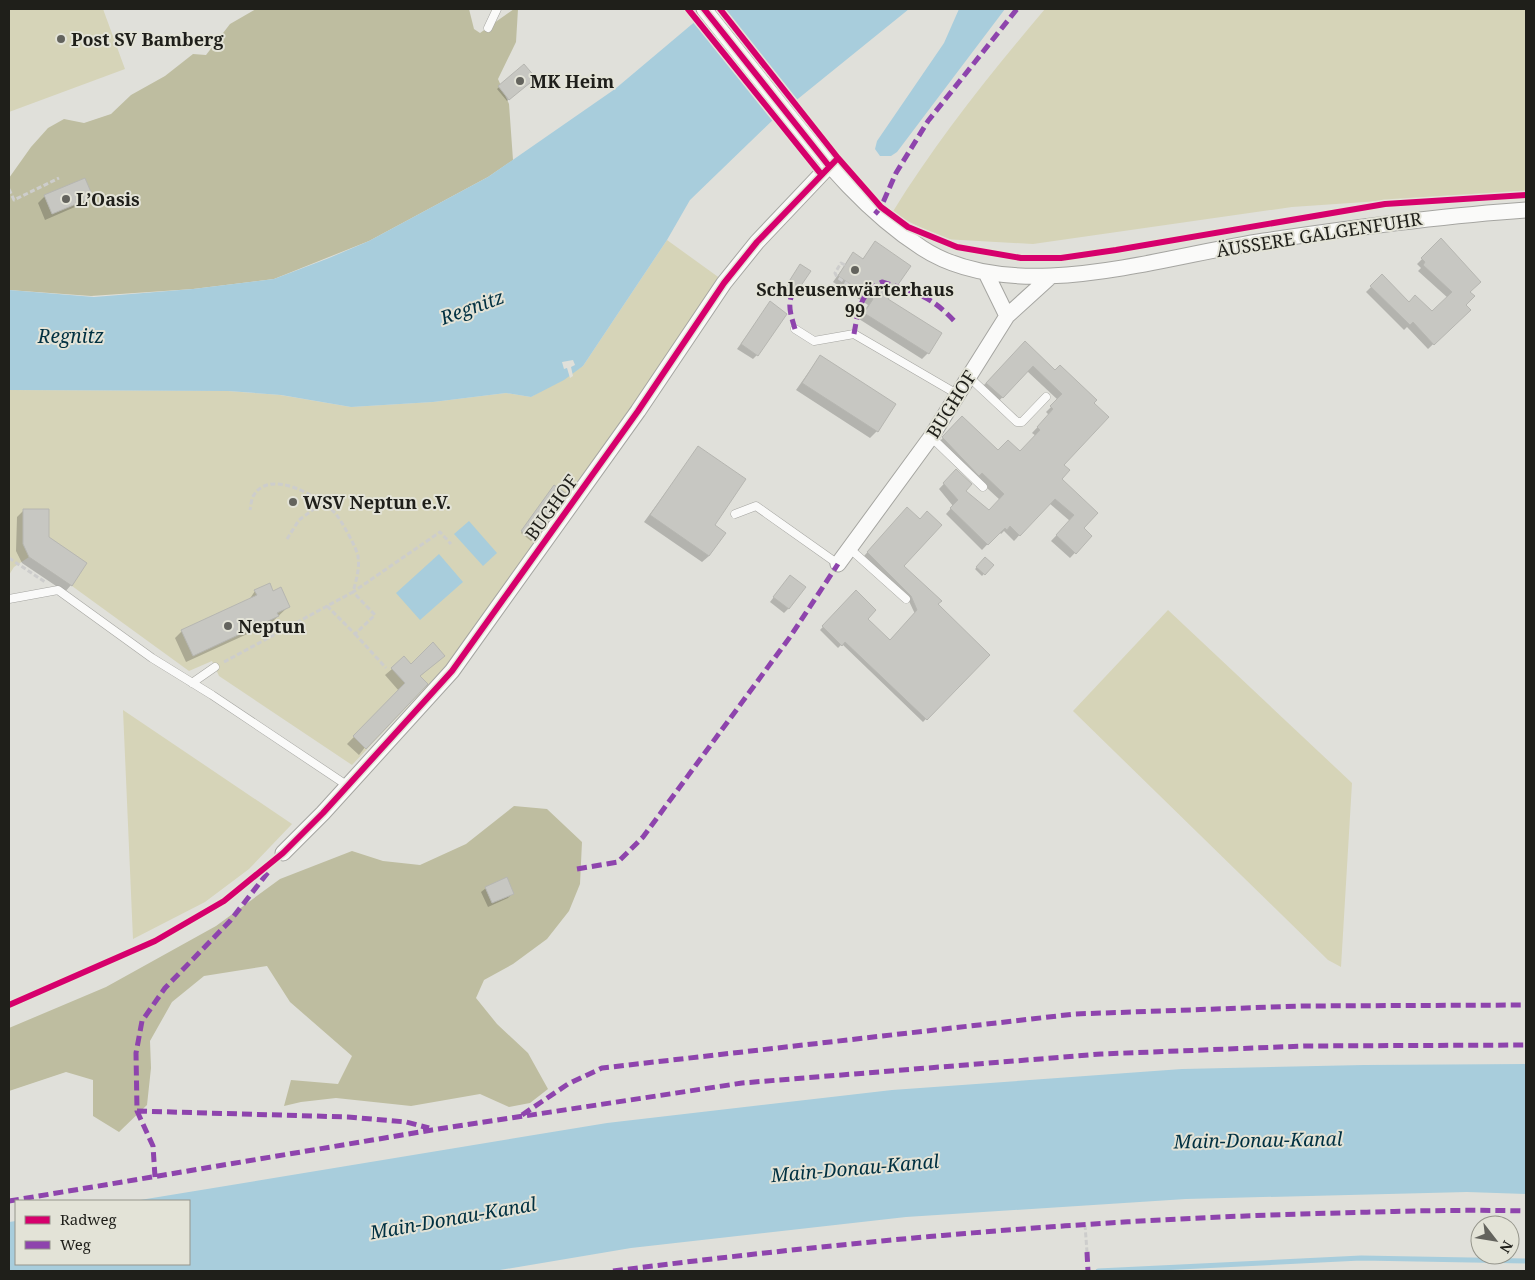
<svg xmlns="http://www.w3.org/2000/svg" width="1535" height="1280" font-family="'Noto Serif',serif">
  <rect width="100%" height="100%" fill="#e0e0da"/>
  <!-- green -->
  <path fill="#d6d4b8" d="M9,9h94l22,60 -116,43z
    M1045,9h481v182l-234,16 -259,37 -90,-5 -51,-26c45,-73 98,-139 153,-204z
    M667,240l54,39 -50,76 -225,311 -94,99 -133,-89 -7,-15 -23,10 -117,-85 -43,-29 -15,10 -5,8v-185l219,1 52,4 71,12 82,-5 73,-9 25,4 52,-31z
    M1168,610l184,173 -11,184 -13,-7 -255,-249z
    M123,710l169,114 -43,45 -44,33 -72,37z"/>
  <!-- forest -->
  <path fill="#bebda0" d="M256,9h213l5,20 6,4 34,-24h4l-2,33 -18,37 11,25 4,56 -25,17 -119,64 -95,38 -81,10 -102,7 -82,-6v-112l22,-31 17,-19 16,-9 20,4 27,-9 20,-19 34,-19 28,-22 13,1 24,-31z
    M514,806l33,3 35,33 -2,42 -11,27 -22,28 -34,25 -29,16 -8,18 21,26 31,29 20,36 -18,14 -21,4 -29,-13 -69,12 -75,-8 -35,4 -17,4 7,-26 47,4 14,-28 -62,-54 -23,-36 -63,10 -32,26 -22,39 1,27 -4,37 -28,27 -26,-16v-36l-27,-8 -57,19v-63l97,-41 110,-61 64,-47 72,-28 31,10 37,4 46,-21z"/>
  <!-- water -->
  <path fill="#a8cddc" d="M710,9h199l-131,106 -88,85 -23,40 -84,126 -19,14 -33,17 -25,-4 -73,9 -82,5 -70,-12 -53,-4 -219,-1v-100l85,7 99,-8 81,-10 55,-21 40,-17 119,-64 127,-88z
    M959,9h46l-108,143 -6,4h-11l-5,-7 2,-8 67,-98z
    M469,521l28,32 -14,13 -29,-32z
    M439,554l24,28 -43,38 -24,-27z
    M1526,1064v130l-59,-2 -281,7 -280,18 -275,31 -137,23h-485v-49l7,-1v43h173v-63h-55l473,-78 285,-33 290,-21 182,-4z"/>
  <!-- pier -->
  <path fill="#e0e0da" d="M573,360l2,5 -4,2 2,9 -3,2 -3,-10 -3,1 -2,-7z"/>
  <!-- shadow -->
  <path fill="#0003" d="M524,66l10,12 -27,23 -10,-12z
    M45,196h46l-7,7 -39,17 -7,-17z
    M1441,240l28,52 -5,13 5,5 -41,39 -21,-22 -3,3 -38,-38 16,-16 27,27 23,10 16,-15 -30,-27 3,-3 -4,-4z
    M875,243l11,56 42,54 -6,6 -63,-40 9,-14 -35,-23 20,-28 9,6z
    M799,268l10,4 -14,19 -8,-5z
    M770,303l-13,52 -4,4 -16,-10z
    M1025,343l30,29 40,28 -33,65 -2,14 22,49 9,8 -21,22 -19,-17 19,-20 -21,-18 -35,38 -10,-10 -3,3 -2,-2 -17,18 -36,-36 7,-8 -14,-17 17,-18 8,20 25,21 11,-12 -62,-57 24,-25 36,34 22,1 16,-17 -4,-3 17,-18 -3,-3 12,-12 -31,-29 -30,32 -16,-15z
    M820,356l57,75 -7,7 -74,-48z
    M699,447l14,78 -4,31 -7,6 -58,-40z
    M553,489l-20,50 -2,2 -10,-8z
    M907,509l-5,57 34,39 52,50 -65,67 -81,-78 -4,4 -18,-18 36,-39 10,28 23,22 26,-27 -7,-15 -44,-43z
    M24,510l23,28 24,47 -6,7 -43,-29 -6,-12 1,-34z
    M985,559l7,6 -10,11 -7,-7z
    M790,576l-2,33 -4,4 -14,-11z
    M255,591l17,2 17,13 -18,17 -85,39 -11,-24 7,-7 67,-31z
    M444,656l-25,21 -60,78 -12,-11 52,-53 -14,-16 7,-6 12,-11 7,7z
    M486,888l27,5 -5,5 -20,9 -7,-15z"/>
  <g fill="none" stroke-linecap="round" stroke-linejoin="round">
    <!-- stream -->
    <path stroke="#a8cddc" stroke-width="5" d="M1098,1271l263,-13 165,3"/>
  </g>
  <!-- building -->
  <path fill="#c7c7c2" stroke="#b6b6b1" d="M524,64l12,14 -27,22 -11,-14z
    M85,178l8,19 -41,17 -8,-19z
    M1441,238l40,44 -11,10 5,4 -9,9 5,5 -37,35 -21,-23 -3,3 -40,-39 12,-12 27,28 6,-7 17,16 20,-19 -29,-27 2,-3 -4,-4z
    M875,241l36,25 -23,33 54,34 -13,21 -65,-41 9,-14 -35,-23 15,-24 10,7z
    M800,264l11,7 -13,19 -10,-7z
    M770,301l17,13 -29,42 -17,-12z
    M1025,341l30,29 5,-5 37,35 -3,3 15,14 -45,48 6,5 -8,9 36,34 -14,15 8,8 -16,18 -20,-19 18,-20 -19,-16 -35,37 -10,-10 -3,4 -2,-2 -17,17 -38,-37 8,-8 -15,-17 13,-14 16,15 -6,7 23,19 15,-16 -22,-21 -3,3 -37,-39 20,-21 36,34 10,-10 12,11 20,-21 -3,-3 16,-18 -3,-3 12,-12 -29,-28 -30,32 -17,-15z
    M820,355l76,49 -18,28 -76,-49z
    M698,446l48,33 -31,46 11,8 -17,23 -59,-41z
    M554,485l13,9 -33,46 -13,-9z
    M907,507l13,12 7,-8 15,14 -38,41 38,35 -4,3 52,51 -63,65 -82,-78 -3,4 -20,-20 34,-36 20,20 -8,9 22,21 27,-30 -6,-14 -44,-44z
    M23,509h26v28l38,26 -15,23 -43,-29 -6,-13z
    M985,557l9,8 -9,10 -9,-8z
    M790,575l16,12 -17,22 -16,-12z
    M270,583l3,8 8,-4 9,20 -13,6 2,3 -86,40 -12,-26 76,-35 -3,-5z
    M433,642l12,14 -25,20 8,8 -62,65 -13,-13 52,-53 -14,-15 13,-12 7,8z
    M507,877l7,17 -22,9 -7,-16z"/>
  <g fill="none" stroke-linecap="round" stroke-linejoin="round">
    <defs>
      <path id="service" d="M488,28l9,-19
        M795,329l19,12 40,-7 103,60
        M969,377l48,45h5l24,-25
        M931,437l52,50
        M735,514l21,-8 82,58
        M849,548l57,51
        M9,599l49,-9 94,68 60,37 136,91
        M192,683l23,-16"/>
      <path id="minor" d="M704,9c27,34 55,69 82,103 41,52 81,100 136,136 92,60 241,8 342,-7 87,-13 174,-25 262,-31
        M986,273l21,43
        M838,564l93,-127 76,-121 43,-39
        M283,853l40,-40 129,-142 186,-260 86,-128 33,-41 72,-76"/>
    </defs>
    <!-- service casing -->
    <use href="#service" stroke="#a5a5a1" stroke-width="9"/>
    <!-- minor casing -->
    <use href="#minor" stroke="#a5a5a1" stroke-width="17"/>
    <!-- path -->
    <path stroke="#cdcdcc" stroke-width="3" stroke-dasharray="5 2.5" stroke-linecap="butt" d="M9,189l5,11 45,-22
      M845,265l-4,-2 -6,10 2,4 28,19
      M287,539l12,-19 23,-17
      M9,558l36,24
      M327,606l28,28 20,-19 -22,-23 87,-60 11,12
      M355,634l31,34
      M224,662l129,-70c3,-11 7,-24 5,-35 0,-7 -18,-39 -23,-44 -15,-16 -65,-45 -81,-18 -3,4 -3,11 -4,15
      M1085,1225l2,27"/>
    <!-- service -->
    <use href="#service" stroke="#fafaf9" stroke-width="8"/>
    <!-- minor -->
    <use href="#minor" stroke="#fafaf9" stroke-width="15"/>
    <!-- quiet -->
    <path stroke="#8e44ad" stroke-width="5" stroke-dasharray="10 5" stroke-linecap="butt" d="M875,214l6,-7 15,-34 32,-52 89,-112
      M795,329c-5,-17 -9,-27 1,-42
      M854,334c4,-22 6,-42 28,-52 35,11 50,14 75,42
      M577,869l41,-7 25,-25 147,-200 48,-73
      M137,1111l211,6 58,5 23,6
      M522,1115l46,-31 34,-16 473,-54 226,-8 225,-1
      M155,1177l-2,-31 -16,-35 -1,-58 6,-32 23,-33 65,-67 39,-50
      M9,1201l423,-71 310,-47 359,-29 204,-8 221,-1
      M1087,1252l1,19
      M613,1271c228,-29 458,-50 688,-57 75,-2 150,-5 225,-3"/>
    <defs>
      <path id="cycleway" d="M688,9l133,165
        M704,9l125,157
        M720,9l118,149
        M9,1005l146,-64 69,-40 59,-48 40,-40 129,-142 186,-260 86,-128 33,-41 81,-84 43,49 27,20 49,20 64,11h40l55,-8 269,-46 141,-9"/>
    </defs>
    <!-- cycleway casing -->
    <use href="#cycleway" stroke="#e3e3d7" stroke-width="9"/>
    <!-- cycleway -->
    <use href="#cycleway" stroke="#d6006c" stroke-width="6"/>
  </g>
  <!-- markers -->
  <g fill="#63635d" stroke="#e3e3d7" stroke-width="2">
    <circle cx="61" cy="39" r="5"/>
    <circle cx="520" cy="81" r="5"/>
    <circle cx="66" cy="199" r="5"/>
    <circle cx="855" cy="270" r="5"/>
    <circle cx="293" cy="502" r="5"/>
    <circle cx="228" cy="626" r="5"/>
  </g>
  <g text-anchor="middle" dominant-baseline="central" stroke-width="4" stroke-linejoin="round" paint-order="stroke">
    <!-- poi labels -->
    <g font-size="18" font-weight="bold" fill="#1f1f1a" stroke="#e3e3d7" text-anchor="start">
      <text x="71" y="39">Post SV Bamberg</text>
      <text x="530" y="81">MK Heim</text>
      <text x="76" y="199">L’Oasis</text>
      <text x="855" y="289" text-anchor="middle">Schleusenwärterhaus<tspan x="855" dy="21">99</tspan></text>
      <text x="303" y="502">WSV Neptun e.V.</text>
      <text x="238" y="626">Neptun</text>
    </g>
    <!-- street labels -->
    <g font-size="18" fill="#1f1f1a" stroke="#e3e3d7">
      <text transform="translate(1319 234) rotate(-9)">ÄUSSERE GALGENFUHR</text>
      <text transform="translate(951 404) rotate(-58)">BUGHOF</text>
      <text transform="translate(551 507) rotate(-54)">BUGHOF</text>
    </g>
    <!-- water labels -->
    <g font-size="19" font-style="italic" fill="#003041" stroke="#e3e3d7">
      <text transform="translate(472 307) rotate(-20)">Regnitz</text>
      <text x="71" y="336">Regnitz</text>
      <text transform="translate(1258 1140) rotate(-1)">Main-Donau-Kanal</text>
      <text transform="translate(855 1168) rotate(-5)">Main-Donau-Kanal</text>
      <text transform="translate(453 1218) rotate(-10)">Main-Donau-Kanal</text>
    </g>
  </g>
  <!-- border -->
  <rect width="1535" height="1280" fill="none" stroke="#1f1f1a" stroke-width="20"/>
  <!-- legend -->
  <rect x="15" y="1200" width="175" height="65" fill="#e3e3d7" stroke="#95958b"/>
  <rect x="25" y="1216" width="25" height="8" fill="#d6006c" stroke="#95958b"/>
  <text x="60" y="1225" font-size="15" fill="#1f1f1a">Radweg</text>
  <rect x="25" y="1241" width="25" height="8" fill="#8e44ad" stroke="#95958b"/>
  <text x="60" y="1250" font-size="15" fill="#1f1f1a">Weg</text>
  <!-- north arrow -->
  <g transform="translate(1495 1240) rotate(121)"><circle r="24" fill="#e3e3d7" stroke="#95958b"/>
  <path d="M0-4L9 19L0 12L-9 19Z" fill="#63635d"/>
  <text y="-8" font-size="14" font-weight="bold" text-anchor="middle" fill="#1f1f1a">N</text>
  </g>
</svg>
